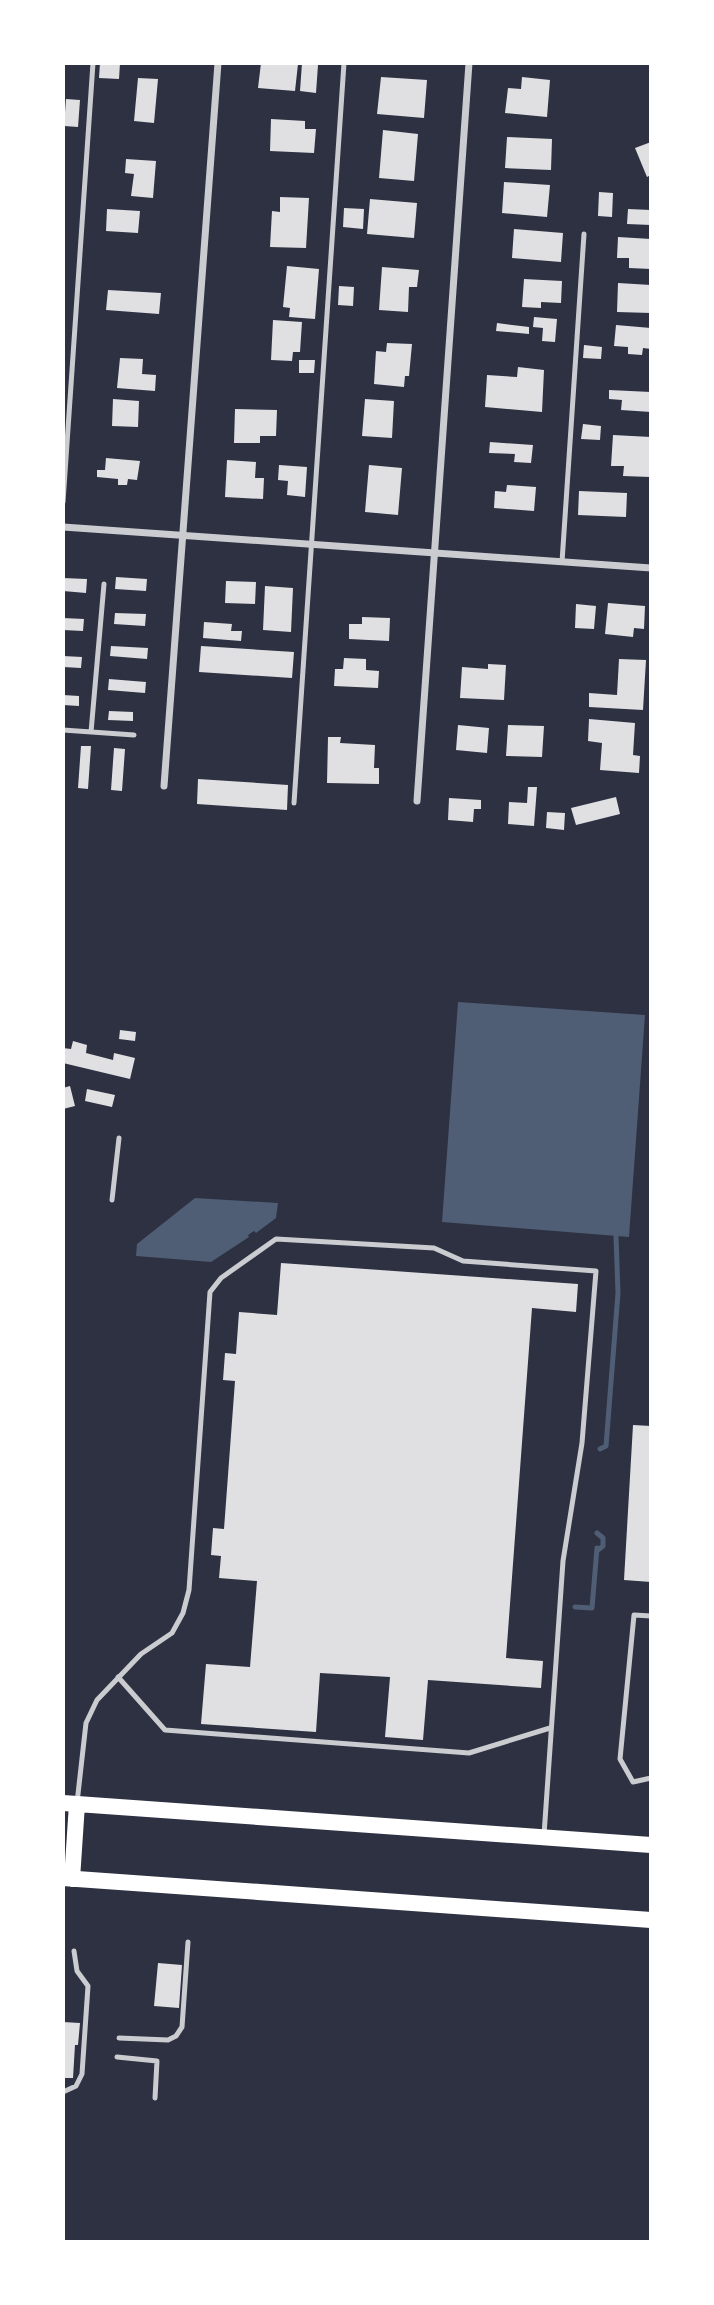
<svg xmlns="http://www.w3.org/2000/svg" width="714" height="2305" font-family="Karla,sans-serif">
  <rect width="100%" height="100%" fill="#2d3142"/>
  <!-- water -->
  <path fill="#4f5d75" d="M458,1002l187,13 -16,222 -187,-15z
    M195,1198l83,5 -2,15 -20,15 -2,-2 -6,4 1,2 -38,25 -75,-6 1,-12z"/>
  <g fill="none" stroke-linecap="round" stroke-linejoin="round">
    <!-- stream -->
    <path stroke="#4f5d75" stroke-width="5" d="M600,1449l6,-3 12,-153 -2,-57
      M597,1533l6,5v8l-5,4
      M575,1607l17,1 5,-60"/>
  </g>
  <!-- building -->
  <path fill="#e0e0e3" d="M100,63h20l-1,16 -20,-1z
    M261,63l37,1 -3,27 -37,-3z
    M302,63l16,2 -2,28 -16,-2z
    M381,77l46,3 -3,38 -47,-4z
    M522,77l28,3 -3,37 -42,-4 3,-25 13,1z
    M138,78l20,1 -4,44 -20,-2z
    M66,99l14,1 -2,27 -14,-1z
    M271,119l34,2v8h11l-2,24 -44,-2z
    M383,130l35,4 -4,47 -35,-3z
    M507,137l45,2 -1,31 -46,-2z
    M651,142v33l-4,2 -12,-29z
    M126,159l30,2 -3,37 -22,-2 3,-22 -9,-1z
    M504,182l46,3 -3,32 -45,-4z
    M599,192l14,1 -1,24 -14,-1z
    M280,197l29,1 -3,50 -36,-1 2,-36 8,1z
    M370,199l47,4 -3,35 -47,-4z
    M344,208l20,1 -1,20 -20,-2z
    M107,209l33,2 -2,22 -32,-2z
    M628,209l23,1v15l-24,-1z
    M514,229l49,4 -2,29 -49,-4z
    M618,237l33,2v30l-22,-1v-10h-12z
    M287,266l32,3 -4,50 -26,-2 1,-9 -7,-1z
    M382,267l37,3 -2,17h-8l-1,25 -29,-2z
    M524,279l38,2 -1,22 -20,-1v6l-19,-1z
    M618,283l33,2v28l-34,-1z
    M339,286l15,1 -1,19 -15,-1z
    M108,290l53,3 -2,21 -53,-4z
    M534,317l23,2 -2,23 -13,-1 1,-13 -10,-1z
    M273,320l29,2 -2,30h-7l-1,9 -21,-1z
    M497,323l32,4v7l-33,-3z
    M616,325l35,3v21l-8,-1 -1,7 -14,-1v-7l-14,-1z
    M387,343l25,1 -3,32h-4l-1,11 -30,-3 2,-33 10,1z
    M584,345l18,2 -1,12 -18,-1z
    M120,358l23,1 -1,15 14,1 -1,16 -38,-3z
    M299,360h16l-1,13h-15z
    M518,367l26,3 -2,42 -57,-5 2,-32 30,2z
    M609,390l42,2v20l-30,-2 1,-10 -13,-1z
    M113,399l26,2 -1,26 -26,-1z
    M365,399l29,2 -2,37 -30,-2z
    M235,409l42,1 -1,26h-16v7h-26z
    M583,424l18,2 -1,14 -19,-1z
    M613,435l38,2 -1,40 -27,-1 1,-10h-13z
    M490,442l43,3 -2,18 -17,-1 1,-8 -26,-1z
    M106,458l34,3 -3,19 -9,-1 -1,6h-9v-6l-21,-2v-7h8z
    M227,460l29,2 -1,16h9l-1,21 -38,-2z
    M279,465l28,2 -2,30 -18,-2 1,-14 -10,-1z
    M369,465l33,3 -4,47 -33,-3z
    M507,485l29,2 -2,24 -40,-3 1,-17 11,1z
    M579,491l48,2 -1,24 -48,-2z
    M116,577l31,2 -1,12 -31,-2z
    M63,578l24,1 -1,14 -23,-2z
    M226,581l30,1 -1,22 -30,-1z
    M265,586l28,2 -2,44 -28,-2z
    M608,603l37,3 -1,23 -10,-1 -1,9 -28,-3z
    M576,604l20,2 -2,23 -19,-1z
    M115,613l31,1 -1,12 -31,-2z
    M362,617l28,1 -1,23 -40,-2v-15h13z
    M63,618l21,1 -1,12 -20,-1z
    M204,622l28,2 -1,7h11l-1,10 -38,-3z
    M111,646l37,2 -1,11 -37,-3z
    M201,646l93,6 -2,26 -93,-6z
    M63,656l19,1 -1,11 -18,-1z
    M344,658l22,1v11l13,1 -1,17 -44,-2 1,-17h8z
    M619,659l27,1 -3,50 -54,-3v-14l28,2z
    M488,664l18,1 -2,35 -44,-2 2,-31 26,2z
    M109,679l37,3 -1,11 -37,-3z
    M63,695l16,1v10l-16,-1z
    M109,711l24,1v9l-25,-1z
    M589,719l46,4 -2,32 7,1 -1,17 -39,-3 2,-27 -14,-2z
    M458,725l31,3 -2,25 -31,-3z
    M508,725l36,1 -2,31 -36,-1z
    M328,737h13l-1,6 35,2 -1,23h5v16l-52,-1z
    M81,746h10l-3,43 -10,-1z
    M114,748l11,1 -3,42 -11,-1z
    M198,779l90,6 -1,25 -90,-6z
    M528,787h9l-3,39 -26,-2 1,-22 18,1z
    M616,797l4,17 -44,11 -5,-17z
    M449,798l32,2v9h-7l-1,13 -25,-2z
    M547,812l18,1 -1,17 -18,-2z
    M120,1030l16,2 -1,9 -16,-2z
    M73,1041l14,4 -1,8 27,7 1,-7 21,5 -5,21 -67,-16v-15l8,1z
    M70,1086l5,20 -12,3v-21z
    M87,1089l28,6 -3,12 -27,-6z
    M281,1263l297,21 -2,28 -44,-4 -26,350 37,3 -2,27 -113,-8 -5,60 -38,-3 5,-60 -70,-4 -4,59 -115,-8 5,-60 44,3 7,-86 -38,-3 2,-22 -10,-1 2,-27 11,1 11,-148 -12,-1 2,-27 11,1 3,-42 38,3z
    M633,1425l18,1v156l-27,-2z
    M158,1963l24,2 -3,43 -25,-2z
    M63,2022l17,1 -2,22h-3l-2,33h-10z"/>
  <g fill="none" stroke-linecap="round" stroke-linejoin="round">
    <!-- service -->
    <path stroke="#caccd0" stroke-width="5" d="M63,502l30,-439
      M562,562l22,-328
      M63,730l71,5
      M91,732l13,-148
      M294,803l50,-740
      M112,1200l7,-62
      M651,1616l-17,-1 -14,144 13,23 18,-4
      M118,1677l47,53 304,23 81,-25
      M77,1803l9,-80 11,-23 44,-46 31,-21 11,-20 6,-23 21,-298 11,-14 55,-39 158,9 29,13 133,10 -14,172 -19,118 -19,274
      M119,2038l49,2 8,-4 6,-9 6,-85
      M117,2057l40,4 -2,37
      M63,2092l13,-6 6,-12 6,-88 -11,-15 -3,-20"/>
    <!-- minor -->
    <path stroke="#caccd0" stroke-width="7" d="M63,527l588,41
      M164,786l54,-723
      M417,801l52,-738"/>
    <!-- primary -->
    <path stroke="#fff" stroke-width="16" d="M63,1803l588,42
      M63,1878l588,42
      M72,1879l5,-75"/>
  </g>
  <!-- border -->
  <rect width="714" height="2305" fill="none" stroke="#ffffff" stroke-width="130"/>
</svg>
